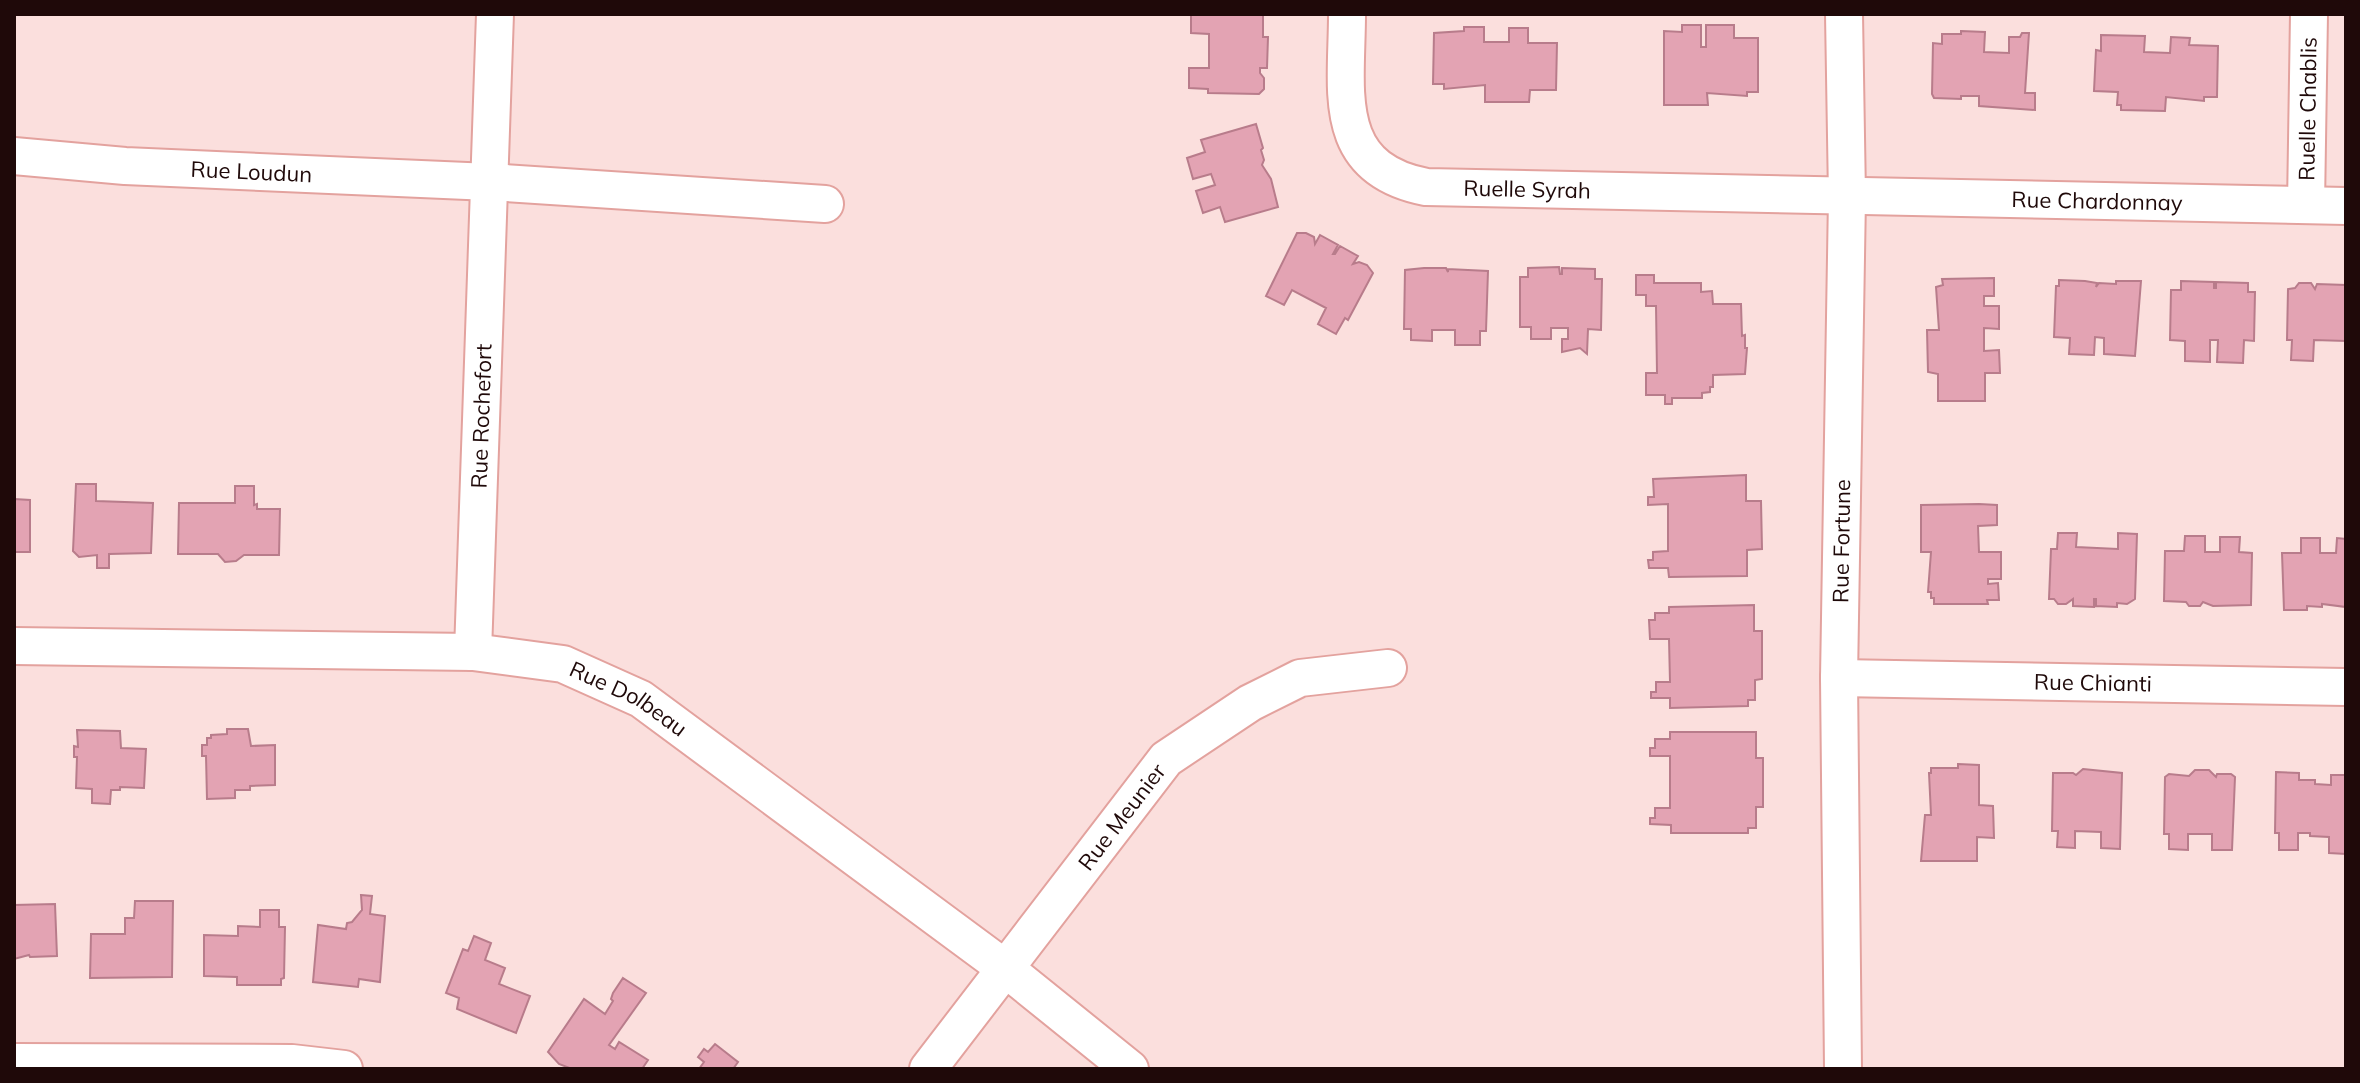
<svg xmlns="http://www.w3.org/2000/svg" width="2360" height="1083" font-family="Mulish,sans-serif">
  <rect width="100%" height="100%" fill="#fbdfdd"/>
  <!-- building -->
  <path fill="#e3a3b3" stroke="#b87c8b" stroke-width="2" d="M1191,14h72v23h5l-1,31h-7v5l4,5v11l-5,5 -51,-1v-4l-19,-1v-20h20v-34l-18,-1z
    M1682,25h19v22h5v-22h28v13h24v54h-11v4l-40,-3 1,12h-44v-74l18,1z
    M1464,27h20v15h25v-14h19v15h29l-1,47h-26l-1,12h-44v-17l-41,4v-5h-11l1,-51 30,-2z
    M1961,31l24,1 -1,20 25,1v-16h11l2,-4h7l-4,60h10v17l-56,-4v-10h-18v3l-27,-1 -2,-4 1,-51 9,1v-10h19z
    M2101,35l44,1 -1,16 26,1 1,-16 19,1 -1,7 29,1 -1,51h-13v4l-38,-4 -1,14 -44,-1v-5h-4l1,-13 -24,-1 2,-41 5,1z
    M1256,124l7,24 -2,2 3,10 -2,5 9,14 7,28 -53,15 -5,-15 -17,6 -7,-22 19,-6 -4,-11 -18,5 -6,-21 18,-6 -4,-12z
    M1297,233h9l8,4 1,7 5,-9 18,10 -5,9h2l5,-8 18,10 -5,8 6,-2 8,3 6,8 -25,47 -3,-2 -9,16 -18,-10 8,-16 -34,-18 -8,15 -18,-9z
    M1559,267l1,7h2v-6l33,1v10h7l-1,51 -13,-1 -1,25 -7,-6 -18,4v-13h6v-11h-17v11h-20v-12h-11v-50h8v-9z
    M1424,268h22l2,4v-3l40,2 -2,60h-6v14h-25v-15h-23v11l-21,-1v-11h-7l1,-59z
    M1636,275h18v8h47v9l11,-1 1,13h28l1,32 3,-1v13h2l-2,26 -32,1v12h-3v5l-8,1v5h-30v6h-7v-9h-19v-22h11l-1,-67h-10v-11h-10z
    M1994,278v18h-10v10h15v23l-15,-1v23l15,-1 1,23h-15v28h-47v-27l-10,-2 -1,-42h12l-3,-43 7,-2 -1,-6z
    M2059,280l26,1 12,2 -1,4 3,-4 17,1v-3h25l-6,75 -31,-2v-16l-9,-1 -1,18 -25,-1 1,-16 -16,-1 2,-51h3z
    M2181,281l33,1v6h2v-6l32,1v9h7l-1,49 -10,-1 -1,23 -26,-1 1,-22h-8v22l-25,-1v-20l-15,-1 1,-50h10z
    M2299,283h12l4,6 2,-5 29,1v56l-32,-1 -1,21 -22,-1 1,-20h-5l1,-51 7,-1z
    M1746,475v26h15l1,48 -15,1v26l-78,1 -1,-9h-19l-1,-8h5v-8l15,-1v-47l-20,1v-8h6l-1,-18z
    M76,484h20v17l57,2 -2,50 -42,1v14h-12v-13l-18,2 -6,-6z
    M235,486h19v19l3,-1v5h23l-1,46h-35l-8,6 -11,1 -7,-8h-40l1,-51h56z
    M14,499l16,1v52h-16z
    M1979,504l18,1v20l-19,1 1,26h22v27h-13v5l10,-1 1,17h-12l1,4h-54v-6h-3v-6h-3l3,-40h-10v-47z
    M2058,533h19l-1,14 42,2v-16l19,1 -2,65 -8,5 -10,-1v4l-21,-1v-7h-2v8l-21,-1v-7l-7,5h-8l-4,-5h-5l2,-50h6z
    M2185,536h20v16h15v-15h20l-1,15 13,1 -1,52 -38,1 -10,-4 -3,4h-11l-3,-4 -22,-1 1,-50h19z
    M2301,538h19v15h16l1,-15 9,1v68l-24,-3v3l-15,-1v4h-23l-2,-57h19z
    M1754,605v26h8v48l-7,1v20h-7v6l-78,2v-10h-19v-6h5v-10h14l-1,-43h-19l-1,-19h6v-7h14v-6z
    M227,729h21l3,17 24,-1v40l-25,1v4h-15v8l-28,1 -1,-43h-4v-11h5v-7h4v-3l16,-1z
    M77,730l43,1 1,17 25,1 -2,39 -24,-1v3h-9l-1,14 -18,-1v-14l-16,-1 1,-31h-3v-11l4,1z
    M1670,732h86v26h7v49h-7v21h-8v5h-77v-8l-21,-1v-6h5v-10h15v-52h-20v-8h5v-9h15z
    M1958,764l21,1v40l14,1 1,32 -17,-1v24h-56l4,-46h6l-2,-42h2v-5h27z
    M2083,769l39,4 -2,76 -19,-1v-16l-26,-1v17l-18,-1 1,-16h-6l1,-58h20l3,2z
    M2195,770h14l7,7 1,-3h14l4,3 -3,73h-20v-16h-24v16l-19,-1v-15h-5l1,-57 4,-3 20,2z
    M2276,772l23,1v7h16v4l16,1v-10h15v79l-17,-1v-16l-19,-1v-3h-12v17h-19v-17h-4z
    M361,895l11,1 -2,18 15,2 -5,66 -21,-3 -1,8 -45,-5 5,-57 28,4 1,-6 5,-1 10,-12z
    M135,901h38l-1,76 -82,1 1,-44h34v-16h9z
    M55,904l2,52 -27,1 -1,-2 -15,4v-54z
    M260,910h19v17h6l-1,51 -3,1v6h-44v-8l-33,-1v-41l34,1v-10l22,1z
    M474,936l17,7 -6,17 20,8 -6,16 31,12 -14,37 -59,-24 2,-11 -13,-5 17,-44 5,2z
    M623,978l23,15 -37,52 6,4 4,-7 29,18 -6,9h-70l-13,-5 -11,-12 36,-53 21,15 8,-13 -2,-2 2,-6z
    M715,1044l23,18 -5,7h-34l5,-7 -6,-5 6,-8 4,3z"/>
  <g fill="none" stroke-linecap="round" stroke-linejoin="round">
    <defs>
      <g id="street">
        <path id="s1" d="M1347,14c0,77 -18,154 79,173l920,19"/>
        <path id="s2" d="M14,156l111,10 365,16 335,22"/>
        <path id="s3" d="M2306,205l3,-191"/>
        <path id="s4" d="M14,646l459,6 90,12 78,35 365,270 124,100"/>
        <path id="s5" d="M473,652l22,-638"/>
        <path id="s6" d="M1839,678l507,9"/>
        <path d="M14,1062l278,1 52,6"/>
        <path id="s7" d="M928,1069l238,-310 84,-56 50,-25 88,-10"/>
        <path id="s8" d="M1843,1069l-4,-391 8,-481 -3,-183"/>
      </g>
    </defs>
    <!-- street casing -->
    <use href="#street" stroke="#e3a29e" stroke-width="40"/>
    <!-- street -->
    <use href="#street" stroke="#fff" stroke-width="36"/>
  </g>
  <g text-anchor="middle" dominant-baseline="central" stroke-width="8" stroke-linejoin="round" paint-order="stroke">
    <!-- street labels -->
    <g font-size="22" fill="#1f0909" stroke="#fbdfdd">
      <text stroke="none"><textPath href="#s3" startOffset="96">Ruelle Chablis</textPath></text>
      <text stroke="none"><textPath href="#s2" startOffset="238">Rue Loudun</textPath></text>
      <text stroke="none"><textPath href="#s1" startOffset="316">Ruelle Syrah</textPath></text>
      <text stroke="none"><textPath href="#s1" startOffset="886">Rue Chardonnay</textPath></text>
      <text stroke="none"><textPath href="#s5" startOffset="236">Rue Rochefort</textPath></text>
      <text stroke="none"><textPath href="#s8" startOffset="528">Rue Fortune</textPath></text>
      <text stroke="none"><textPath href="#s6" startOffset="254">Rue Chianti</textPath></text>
      <text stroke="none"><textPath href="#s4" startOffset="624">Rue Dolbeau</textPath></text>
      <text stroke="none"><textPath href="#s7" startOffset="318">Rue Meunier</textPath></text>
    </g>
  </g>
  <!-- border -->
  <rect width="2360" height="1083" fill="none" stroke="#1f0909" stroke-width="32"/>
</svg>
